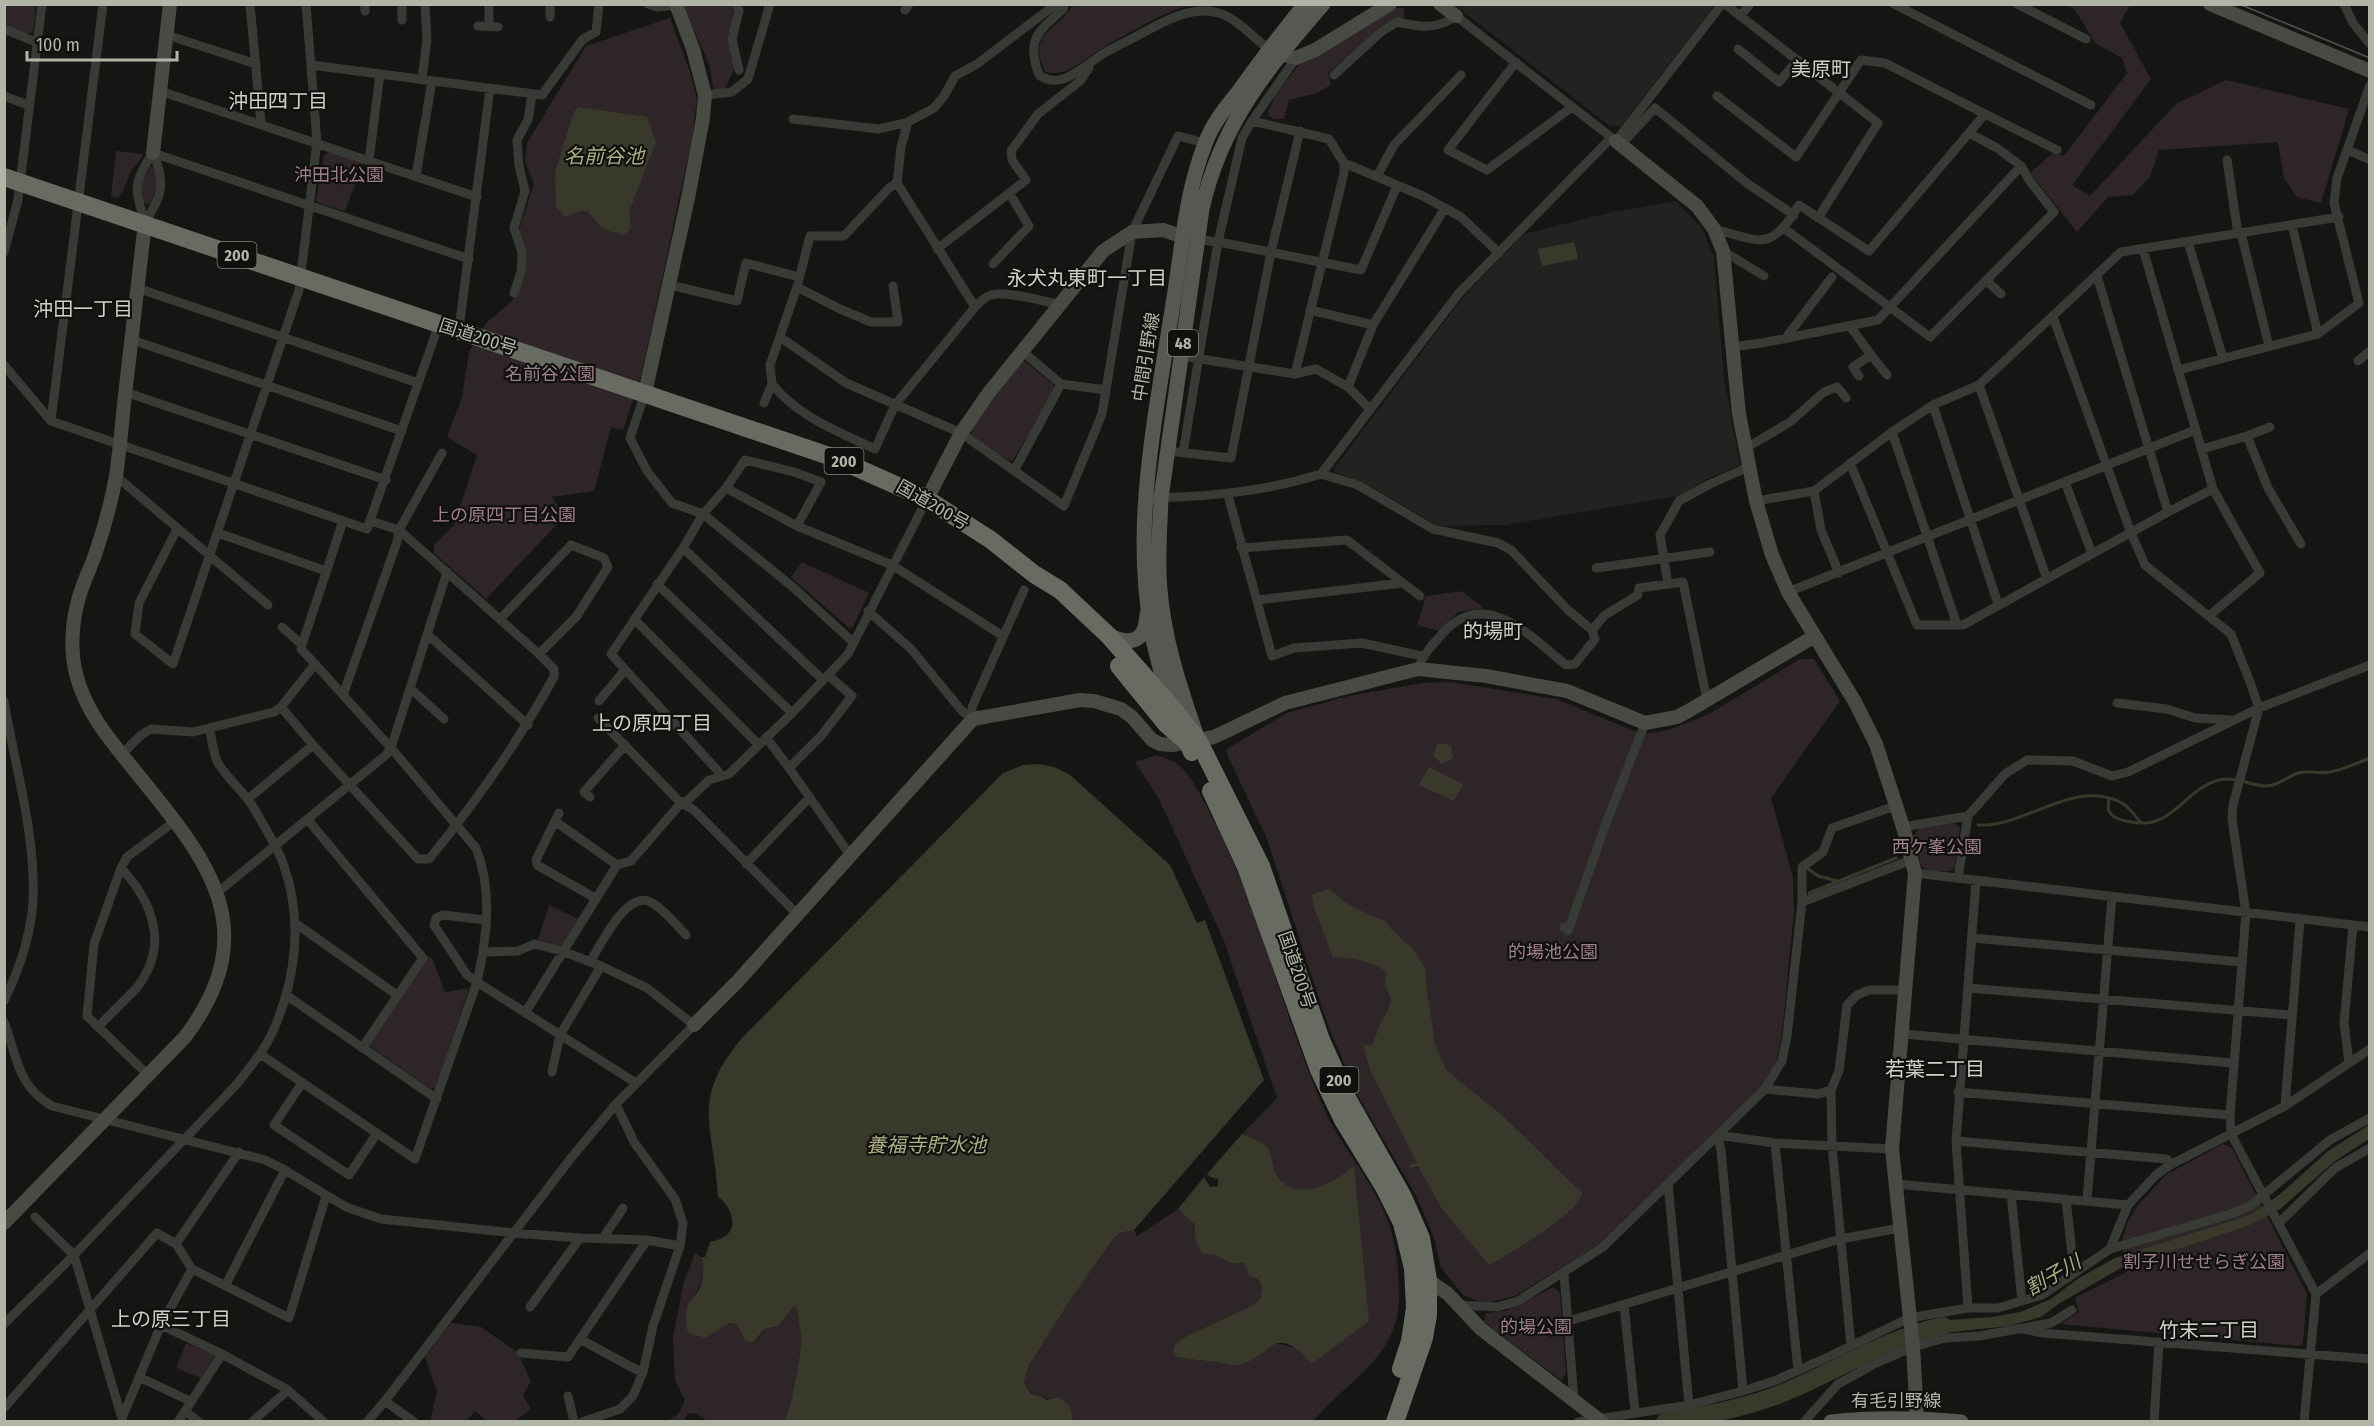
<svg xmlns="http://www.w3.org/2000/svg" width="2374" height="1426" font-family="'Fira Sans Condensed','Noto Sans JP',sans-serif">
  <rect width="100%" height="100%" fill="#151614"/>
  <!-- built -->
  <path fill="#212320" d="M1713,5v2l-92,119 -10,1 -156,-122z
    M1676,201l26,27 12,30 10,121 16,86 -35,15 -22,15 -178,30 -66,1 -76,-44 -29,-10 2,-6 127,-169 61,-63 84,-21z"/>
  <!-- green -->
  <path fill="#2d2527" d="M1209,4l4,3c-9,0 -19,-1 -28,0 -17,3 -70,33 -87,44 -18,11 -31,26 -53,21 -19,-39 11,-40 28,-67z
    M4,5h32l-3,27 -7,2 -21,-9z
    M683,5h48l2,4v15l-5,14 7,29 -11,24h-10l-5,-27z
    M2068,5h62l-10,18 31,56 -79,106 18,11 86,-92 50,-24 123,29 -28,94 -24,-6 -13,-19 -6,-36 -119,8 -9,27 -17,18 -25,2 -31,35 -47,-59 23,-20 11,3 63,-83 -5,-15 -27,-15 -20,-33z
    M1397,8h7v10l-10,1 -66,54 3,12 -14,8 -28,7 -5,19h-10l-5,-3 -1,-5 8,-17 26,-33z
    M670,18l20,54 7,27 -5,39 -50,235 -19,57 -12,-3 -17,64 -42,6 12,20 -78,82 -52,-46v-8l20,-20 23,-70 -30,-18 15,-40 7,-45 18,-30 25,-21 12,-28 -5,-43 15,-46 -9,-22 2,-19 59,-97z
    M116,151l27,3c-2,8 -8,10 -12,17 -5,9 -5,20 -14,27l-6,-2z
    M330,152l33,11 -18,48 -27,-8 -2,-3 8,-45z
    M150,167h4c8,17 1,23 -5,38l-7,-3 -1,-20z
    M1022,362h4l27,22 2,5 -42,71 -4,1 -37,-25 -1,-7z
    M802,562l67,31 -16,34 -4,1 -58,-51z
    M1461,591l23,17 -26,4 -18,19 -23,-6 9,-29z
    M1800,659h14l26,42 -69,97 22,79 1,35 -12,121 -6,31 -13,22 -160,156 -88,54 -24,6 -14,-1 -14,-6 -22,-27 -7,-30 -17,-41 -59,-101 -31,-73 -60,-184 -42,-89 62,-37 61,-17 75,-13 27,-1 106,17 81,33 14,1 18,-3 40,-16z
    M1157,755c7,3 19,6 24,12 15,15 27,43 37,62 44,90 66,188 106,280 17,38 48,70 63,110 9,24 12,50 12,75 1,64 -51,85 -85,127h-241l-3,-16 -12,-8c-16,5 -24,-1 -34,-14l4,-16 43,-68 43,-61 6,-5 14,-3 3,6 41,-27 17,16v14l7,15 13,1 18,9 10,-1 19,24 -2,12 -7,6 -68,32 -9,7v13l53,7 21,-5 22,-15h8l18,4 56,-181c-22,13 -53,39 -76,10 -7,-9 -4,-21 -11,-30 -5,-6 -18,-10 -25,-13l35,-36 -53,-157 -64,-140 -25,-39z
    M1954,823l6,5 -5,39 -5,4h-23l-6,-6 -8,-29 6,-7z
    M549,905l29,14 -17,28 -23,-7z
    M429,956l4,4 12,32 24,-4 -33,99 -5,2 -63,-44z
    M2223,1144l9,4 75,146 -4,49 -3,3 -240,-22 19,-12 -4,-14 52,-26 -6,-28 6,-21 11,-18 29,-31z
    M695,1253l7,4c3,16 -1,31 -12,43l16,38 24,-15 8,2 7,16 12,-1 7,-11 15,-3 14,-19 4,1c1,9 3,19 4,29 1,13 -10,74 -17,84h-77l-11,-7 -8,-1 -4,8 -21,1c14,-4 17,-9 22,-22l-10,-19 -2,-43 10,-53z
    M1554,1287l6,6 6,81 -5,6 -77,-58 2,-9 19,-2z
    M451,1323l30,4 36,25 14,29 -8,14 8,14 -16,12h-28l-12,-10 -8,10h-37l7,-29 -12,-35z
    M186,1343l29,12 -14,23 -25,-10z"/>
  <!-- water -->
  <path fill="#38392b" d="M578,107l69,10 9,25 -27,70 2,17 -8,6c-6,-2 -19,-4 -23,-9 -15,-18 -12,-18 -35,-9l-9,-11 -1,-34 19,-60z
    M1574,242l4,17 -36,7 -4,-17z
    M1438,743l13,2 2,13 -11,6 -9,-9z
    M1039,764l15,3 15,7 101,91 27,58 8,-3 59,160 -130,150 -14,3 -6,5 -43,61 -43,68 -4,16 7,10 16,7 11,-3 12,8 3,16h-289c7,-10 18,-71 17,-84 -1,-10 -3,-20 -4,-29l-4,-1 -14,19 -15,3c-6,7 -7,15 -19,12l-7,-16 -8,-2 -24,15 -18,-5c-3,-10 -3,-22 2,-32 2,-4 7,-7 9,-11 4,-10 5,-23 3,-33h3l5,-15c18,-4 27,-12 20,-30 -3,-7 -6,-11 -12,-15 -4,-73 -29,-98 26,-161l259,-263 20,-8z
    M1429,767l34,17 -9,17 -35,-16z
    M1330,889c15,16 36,25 56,32l5,8 21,19 14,21v15l9,60 11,26 57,46 79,77c1,18 -76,63 -93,72l-47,-56 -24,-43 -8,2 -1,-3 8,-2 -47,-93 -7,-26 9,2 8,-22 7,-11 4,-14 -6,-14 1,-13c-14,-13 -35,-13 -53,-15l-19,-49 -2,-14z
    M2369,1125v14l-34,22 -55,48 -30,16 -129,43 -61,35 -19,14 -32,9 -67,7 -23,7v-14l29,-6 44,-3 28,-5 31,-13 28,-21 36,-20 135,-43 29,-20 49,-44z
    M1242,1134c7,3 20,7 25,13 7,9 4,21 11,30 22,27 55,5 76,-11l15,155 -57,43c-39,-45 -42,-4 -75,1 -3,1 -7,-1 -9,-1 -17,-3 -35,-4 -52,-7l-3,-6 2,-7 10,-7 68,-32 7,-6 2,-12 -5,-8 -8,-3 -2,-8 -4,-5 -10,1 -18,-9 -13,-1 -7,-15v-14l-17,-16 26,-32 6,10 8,-1v-7l-8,-2 -3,-3z"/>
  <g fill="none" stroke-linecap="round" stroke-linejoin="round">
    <!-- stream -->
    <path stroke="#38392b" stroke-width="3" d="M2109,799l-1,10c3,8 10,10 18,12 48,12 55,-31 93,-41 16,-4 30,5 45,6 12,1 23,-9 34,-13 11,-3 22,1 32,-1 13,-2 27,-9 40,-14
      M1978,825c46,3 98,-48 144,-22 8,5 13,13 19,20
      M1807,868l11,8 20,5
      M1809,893l87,-35"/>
    <!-- river -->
    <path stroke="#38392b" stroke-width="18" d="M1665,1422c42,-7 86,-15 125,-32 51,-22 98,-52 153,-64"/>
    <!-- street -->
    <path stroke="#383a35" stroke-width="9" d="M250,4l11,120
      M365,4v7
      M489,4v22
      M648,4l9,3 19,-2
      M736,4l3,7 -7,28 7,31
      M1065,4l-2,5c-26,24 -37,30 -24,66 22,16 43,-8 61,-19 10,-7 22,-12 33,-18 27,-14 59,-36 91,-23 16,6 32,26 48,36
      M1725,4l153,119 -60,95
      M1894,4l197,101
      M2017,4l69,35
      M2344,4l9,19 17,21
      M905,10l4,-6
      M1740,16l10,-12
      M550,17v-13
      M402,20v-16
      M478,26l20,1
      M4,29l32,13
      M167,35l89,29
      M1738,49l41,33 19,-22
      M1516,62l-68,88 39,20 85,-63
      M311,65l231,30 41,-56 13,-7 3,-28
      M1334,75l47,-43 16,-10c22,5 40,8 59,-6l160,125 106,-137
      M422,79l5,-40 -2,-35
      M160,91l317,106
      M705,95l27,-3 16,-13 22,-75
      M4,96l24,9
      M1985,114l72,36
      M793,119l86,10 29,-7
      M1252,121l77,18 15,24 79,33 38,21 38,36
      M1620,146l35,-38 93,76 46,31
      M2348,150l22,10
      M153,153l316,106
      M369,160l11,-86
      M2227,160l11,74
      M416,176l16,-95
      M1377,176l17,-31 67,-70
      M897,183l78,124
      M145,223c-10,-34 -13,-40 8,-70
      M145,223c16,-28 22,-38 8,-70
      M2292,225l26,109
      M1714,229c47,12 56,24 85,-24l70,46 116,-137 -100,-51 -24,-3 -65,97 -79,-61
      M1785,229l145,108 124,-125 -25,-32 -8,-14 -24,-18 -28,-15
      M2241,233l28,113
      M1195,239l29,4 137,27 36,-84
      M2188,242l35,116
      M937,249l89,-69 -14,-20 -1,-9 27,-37 42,-33 9,-13
      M1723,251l41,25
      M4,252l14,-52 24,-196
      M993,264l36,-38 -19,-32
      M2097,276l71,236
      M1986,280l15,14
      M670,285l67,16 9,-38 53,14
      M797,287l43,22 31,13h27l-5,-36
      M137,288l281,95
      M514,293l7,-21 1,-20 -8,-24 11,-37 -6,-25 -2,-26 11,-20 4,-26
      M1310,310l63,15
      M2053,317l78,216 14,32 86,69 19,48 9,26 -26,97 -1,14 14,94 -16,202 1,19 85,160 -12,128
      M1850,326l21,29 -18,12 6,9
      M459,329l31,-241
      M780,337l66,46 115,50 103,73 38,-92 30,-182 46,-96 27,7
      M1785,339l47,-62
      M132,340l270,91
      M1731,347l31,-4 116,-23 143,-154
      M1022,351l39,33 45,6
      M1871,355l16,20
      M1182,356l113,18 21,-5 32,18 22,22
      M2358,361l12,-10
      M4,365l47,56 316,108 72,-205
      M2178,370l140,-36 41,-31 -25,-100 3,-25 33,-93
      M1295,374l49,-201v-10
      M772,384c25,32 67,48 103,65l20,-44 80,-98c4,-4 9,-10 16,-12 17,-4 50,6 68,9
      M1979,385l68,194
      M1348,387l25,-62 72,-117
      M125,392l261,88
      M645,393l-15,45 17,33 25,32 31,11 91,74 60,55
      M764,403l8,-19 -2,-19 27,-78 13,-51h34l45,-48 8,-5 4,-36 7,-25 26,-14 10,-12 11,-20 22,-12 79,-60
      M1933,405l65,199
      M51,421l52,-417
      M1892,432l65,193
      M2247,436l23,-9
      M1746,448l44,-26 34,-30 13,-5 9,11
      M2202,449l45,-13 21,52 33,56
      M1167,451l64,7 40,-206 29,-121
      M1183,453l35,-211 24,-104 10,-17 44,-63
      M1850,463l67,162h46l205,-113 45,-23 -70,-240
      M1014,471l47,-87
      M1321,474l37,11 75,44 65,14 13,7 57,60 24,20 3,9 -20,25 -9,1c-35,-28 -80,-78 -122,-33 -11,12 -21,22 -26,37
      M116,476l152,129
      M2065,482l27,72
      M726,488l19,-28 49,12 27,10 -24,44
      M1814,491l7,39 18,43
      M1228,495l44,161 22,-8 68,-5 60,13
      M1156,498c58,-2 111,-7 165,-24l138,-181 152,-155
      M1756,501l58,-10 78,-59 41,-27 46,-20 142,-133 218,-35
      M177,529l-38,74 -4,31 38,30 126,-374 18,-148 -11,-138
      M218,533l108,38
      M683,548l140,132
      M1241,548l106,-8 73,56
      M1596,568l114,-16
      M657,584l135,129
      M1668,584l-8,-49 19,-34 31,-17 34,-15h6
      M1788,592l407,-162
      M1257,600l145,-17
      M868,611l43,38 51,62 11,8
      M2209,616l51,-43 -47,-84
      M500,619l71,-74 33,13 4,9 -32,50 -37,37
      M634,619l125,126
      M282,627l20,18 -1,4 14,15
      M1592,630l13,-15 33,-20 1,-7 44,-6 24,118
      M427,634l101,91
      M302,645l41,-124
      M828,675l24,21 -31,40 -32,32 61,87
      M410,688l34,31
      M343,695l54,-153 2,-12 43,-77
      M4,701c11,66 32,133 29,200 -2,34 -14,69 -29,100
      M599,701l26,-31
      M2117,703l50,6 28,9 36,2
      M281,707l32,38
      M598,718l83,85 13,7 104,105
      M973,719l-1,-12 52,-117
      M766,737l23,31
      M121,755l20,-20 10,-6 42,3 81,-20 7,-5 34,-43 76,84 85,100c17,43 11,89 1,134l-10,-7 -33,-50 2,-7 7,-3 43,5
      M720,776l-2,-5 -107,-117 72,-106 20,-34 23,-26 71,38 95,39 111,71
      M590,797l-6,-5 41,-47
      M248,799l65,-54 105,114h11c47,-57 89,-117 125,-182v-8l-15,-15 -140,-124 -28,-9
      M308,820l115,138 -61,90
      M553,825l6,-12
      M1903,827l65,-11
      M746,864l64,-67
      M1915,873l455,54
      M1958,878l10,-62 37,-42 22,-14 46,1 39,15 16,-4 131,-64 111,-43
      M218,892l168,-137 5,-7 56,-176
      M595,898l-58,-33 -1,-5 17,-35 6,-1 58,41
      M1802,902v-35l21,-15 9,-24 63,-22
      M295,923l102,72
      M1564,927l4,4 37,-105 40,-103
      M1972,938l270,24
      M590,962c10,-16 38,-75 62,-59 13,7 24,22 34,32
      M1968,988l324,27
      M286,995l151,104
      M525,1013l92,-148 14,-4 50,-58 7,-3 21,-20 20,-6 63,-61 56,-59 79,-155
      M4,1022c14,35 12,63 48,84l213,54 20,10 61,37 35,12 133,14 66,5 67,2 33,6
      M99,1026c12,-13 27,-26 39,-40 31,-41 15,-84 -17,-118
      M1903,1034l330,29
      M260,1054l155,105 62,-177 159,101
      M2349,1063l-5,-40 9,-98
      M552,1072l8,-37 41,-69
      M148,1075l-61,-59 7,-72 27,-76 6,-11 48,-36
      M302,1083l-28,42 75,50 28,-42
      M1765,1089l53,5 13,-4 8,-19 8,-66 10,-10 12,-5h37
      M1831,1090l1,56 19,200
      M1958,1092l272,23
      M2285,1106l15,-186
      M1956,1141l211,18 3,6
      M1775,1143l23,227
      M1668,1183l21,222
      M1896,1184l232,21
      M2011,1194l11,107
      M2066,1199l8,73
      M2087,1200l25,-303
      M2279,1223l56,-55 35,-20
      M603,1238l20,-30
      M176,1244l63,-92
      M2110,1249l18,-44 28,-30 14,-10 115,-59 85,-57
      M1564,1274l10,125
      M225,1286l60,-116
      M2316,1294l54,-41
      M1457,1305l40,2 21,-6 85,-54 162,-158 17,-28 5,-25 15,-134 109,-42
      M1624,1305l11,106
      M530,1307l50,-69
      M1968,1308l-12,-167 20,-260
      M1569,1321l271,-82 60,-11
      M4,1324l70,-69 -39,-38
      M161,1325l61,29 66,36 36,32
      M2023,1329l20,4 327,26
      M580,1339l53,29 10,4
      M521,1353l47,4 79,-117
      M139,1377l51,24
      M1743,1391l-22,-241 -4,-15 58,8 117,6
      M568,1396l6,26
      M385,1401l29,21
      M4,1408l153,-175 19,11 16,25 97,49 37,-122
      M185,1411l14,11
      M122,1418l39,-93 31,-56
      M123,1422l-49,-167 163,-171c13,-17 27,-33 36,-53 23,-51 30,-111 11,-165 -7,-20 -19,-38 -29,-56 -10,-18 -27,-30 -37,-47 -5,-9 -6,-25 -9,-35
      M178,1422l44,-68
      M252,1422l36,-32
      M367,1422l18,-21 186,-243 45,-54 78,-79 -47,-37 -46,-22 -39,-15 -28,-7 -16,7 -34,1
      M582,1422l38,-13 13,-13 10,-24 10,-46 27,-80 3,-23 -8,-24 -41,-57 -18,-38
      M1578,1422l111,-17 54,-14 31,-10 52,-23 83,-40 59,-10h30l44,-13 68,-46 121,-35 19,-8 80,-66 40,-22
      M1804,1422l34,-38 38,-21 37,-16 32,-9 34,-2 72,-13 21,-13
      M2154,1422l5,-80"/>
    <!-- secondary -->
    <path stroke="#484a44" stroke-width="14" d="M1440,4l16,12
      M2210,4l160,67
      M1280,54l16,4 19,-8 75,-46
      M1616,141l81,65 17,23 9,22 16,163 17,87 16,54 16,37 67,110 21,42 27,83 12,46 -23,276 21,198 4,71
      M153,153l17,-149
      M645,393l43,-195 15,-80 2,-23 -12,-46 -17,-45
      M927,499l34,-66 27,-39 115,-143 29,-19 31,-2 21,7
      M694,1025l43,-43 236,-263 107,-19 14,1 27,8 11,8 20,23 8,4 12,1 42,-8 71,-34 133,-34 68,7 81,15 78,32 32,-6 13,-7 125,-74
      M4,1223l181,-186c84,-111 18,-182 -54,-271 -23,-28 -46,-56 -55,-92 -6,-24 -4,-53 3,-77 4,-14 11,-28 16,-42 9,-26 16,-52 21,-79 4,-27 6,-54 9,-81 7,-57 13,-115 20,-172
      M1421,1281l7,-1 20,14 33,35 121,93"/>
    <!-- primary -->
    <path stroke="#565952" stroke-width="15" d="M1109,636c22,9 36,7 38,-21
      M1173,706c-53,-131 -21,-267 0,-402 9,-53 12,-110 32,-160 7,-20 21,-37 34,-53 21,-30 43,-58 66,-87
      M1196,734c-16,-47 -32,-94 -36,-144 -3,-30 0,-62 1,-92l41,-289c19,-86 65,-140 121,-205
      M1831,1422c44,-5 86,-4 130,0"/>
    <!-- highway -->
    <path stroke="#686b62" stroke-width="18" d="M4,177l831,281 92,41 64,41 43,34 26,16 49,46 66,75 24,31 62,124 60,174 26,58 56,99 18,41 7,42v35l-4,23 -29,84
      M1119,666l48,59 21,18 4,9
      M1211,791l35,76 73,203 24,50 41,67 18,36 11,45 2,40 -5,33 -9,28"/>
    <!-- tram -->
    <path stroke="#51534d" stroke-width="1.5" d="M2239,4l131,54"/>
  </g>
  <g text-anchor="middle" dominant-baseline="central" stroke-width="4.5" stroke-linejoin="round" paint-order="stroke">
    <!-- shield labels -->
    <g fill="#10110f" stroke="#818479" stroke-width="1.5">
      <rect x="217.5" y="242" width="39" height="26" rx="4.5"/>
      <rect x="1168" y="330" width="30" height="26" rx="4.5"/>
      <rect x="824.5" y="448" width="39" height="26" rx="4.5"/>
      <rect x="1319.5" y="1067" width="39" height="26" rx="4.5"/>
    </g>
    <g font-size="16" font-weight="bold" fill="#b1b5a7">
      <text x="237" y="255">200</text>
      <text x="1183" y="343">48</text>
      <text x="844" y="461">200</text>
      <text x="1339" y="1080">200</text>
    </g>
    <!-- park labels -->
    <g font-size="18" fill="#9f7f8a" stroke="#10110f">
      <text x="339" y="175">沖田北公園</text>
      <text x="550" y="374">名前谷公園</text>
      <text x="504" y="515">上の原四丁目公園</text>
      <text x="1937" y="847">西ケ峯公園</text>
      <text x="1553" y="952">的場池公園</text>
      <text x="2204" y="1262">割子川せせらぎ公園</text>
      <text x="1536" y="1327">的場公園</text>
    </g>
    <!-- street labels -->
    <g font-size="18" fill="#b1b5a7" stroke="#10110f">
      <text transform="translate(478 337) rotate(18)">国道200号</text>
      <text transform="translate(1146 357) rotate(-81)">中間引野線</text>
      <text transform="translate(933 505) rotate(30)">国道200号</text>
      <text transform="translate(1297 970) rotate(71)">国道200号</text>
      <text x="1896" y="1401">有毛引野線</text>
    </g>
    <!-- neighbourhood labels -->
    <g font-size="20" fill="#ced1c7" stroke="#10110f">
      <text x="1821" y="69">美原町</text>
      <text x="278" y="101">沖田四丁目</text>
      <text x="1087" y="278">永犬丸東町一丁目</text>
      <text x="83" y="309">沖田一丁目</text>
      <text x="1493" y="631">的場町</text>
      <text x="652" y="723">上の原四丁目</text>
      <text x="1935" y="1069">若葉二丁目</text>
      <text x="171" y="1319">上の原三丁目</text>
      <text x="2209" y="1330">竹末二丁目</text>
    </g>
    <!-- water labels -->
    <g font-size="20" font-style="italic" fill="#abae80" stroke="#10110f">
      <text x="604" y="156">名前谷池</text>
      <text x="926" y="1145">養福寺貯水池</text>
      <text transform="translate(2053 1275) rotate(-30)">割子川</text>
    </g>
  </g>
  <!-- border -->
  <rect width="2374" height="1426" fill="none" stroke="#b1b5a7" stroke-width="12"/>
  <!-- scale -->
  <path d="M27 51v9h150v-9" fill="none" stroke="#b1b5a7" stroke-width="3"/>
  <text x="36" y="51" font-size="18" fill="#b1b5a7" stroke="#10110f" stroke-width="4.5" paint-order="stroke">100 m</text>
</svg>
